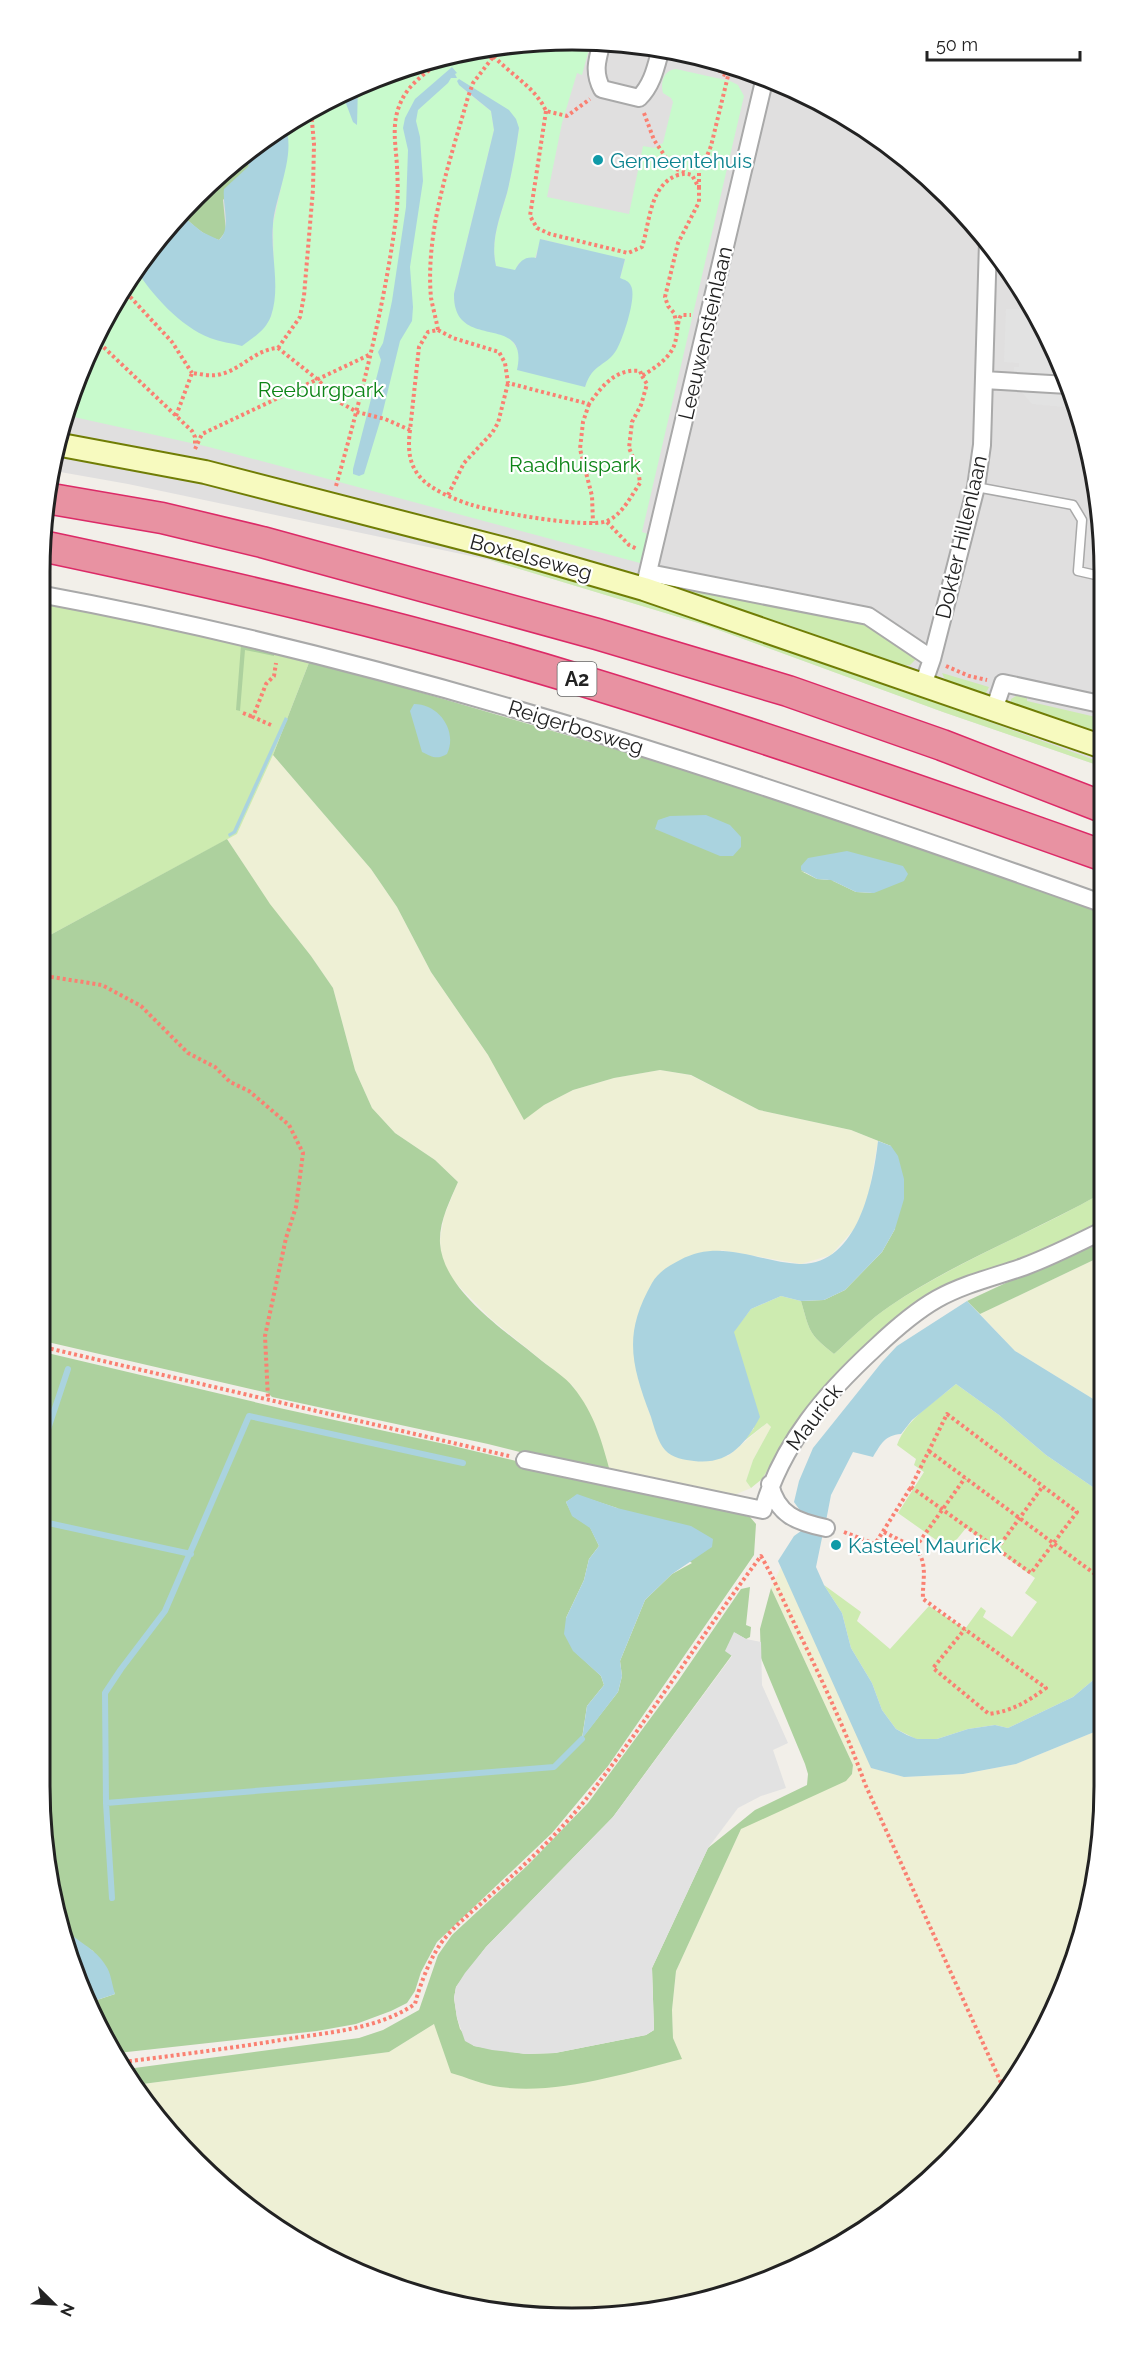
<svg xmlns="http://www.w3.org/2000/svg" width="1143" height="2358" font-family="Raleway,sans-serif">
  <rect width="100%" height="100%" fill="#f2efe9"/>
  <!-- residential -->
  <path fill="#e0dfdf" d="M572,39l104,10 100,31 120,69 98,99 70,120 35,134 1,264 -157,-54 -238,-87 -215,-65 -362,-76 -79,-14 31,-103 49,-92 66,-80 81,-66 92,-50 100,-30z"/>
  <!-- farmland -->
  <path fill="#eef0d5" d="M273,755l98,114 26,38 34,65 57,83 56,50 29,-15 41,-12 46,-8 30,5 69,35 92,20 27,11 -10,57 -13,30 -24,27 -30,9 -80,-14 -74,157 18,43 63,6 39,-33 4,4 -18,33 -7,21 5,7 -24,10 -116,-23 -38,-89 -83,-68 -41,-42 -7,-16 -2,-20 4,-24 14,-34 -23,-22 -40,-27 -23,-25 -17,-38 -22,-82 -22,-32 -41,-51 -43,-66 10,-5z
    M1102,1256l1,149 -88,-54 -35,-37z
    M781,1567l91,201 32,9 59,-3 53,-10 88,-36v59l-10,104 -31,100 -91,147 -77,71 -88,55 -166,50 -174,-5 -162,-62 -85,-60 -71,-76 -14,-26 254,-33 45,-28 65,63h48l61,-10 73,-18 -8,-21 -1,-28 4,-39 65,-142 18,-16 93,-39 1,-9 -82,-177z"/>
  <!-- grass -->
  <path fill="#cdebb0" d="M490,560l36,6 176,51 398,145v4l-157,-54 -238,-87z
    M671,582l194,41 52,35 -7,7 -18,1 -103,-41 -119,-36z
    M39,600l271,60 -37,95 -36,79 -198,107z
    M942,673l47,14 -5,10c-14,-5 -37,-9 -42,-24z
    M1019,694l8,2v5l73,17v18l-89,-32v-5z
    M1102,1193v33l-55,25 -105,39 -151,143 -29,46 -11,9 -5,-7 7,-21 18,-33 -4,-4 -23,18 10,-13 -12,-65 -9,-31 18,-23 30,-13 20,5c9,31 7,32 33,53 18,-16 36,-35 56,-48 67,-45 142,-73 212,-113z
    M956,1384l43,31 47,40 57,39 1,177 -31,26 -65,31 -13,-3 -27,4 -31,10h-21l-20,-10 -14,-19 -10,-27 -21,-35 -9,-35 -18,-28 37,27 -4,9 33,28 39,-43 36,23 16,-22 5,4 -3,6 29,20 25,-35 -12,-9 10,-15 -69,-50 -17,21 -51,-36 26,-41 -10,-7 2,-6 -19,-14c10,-27 38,-43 59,-61z"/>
  <!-- forest -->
  <path fill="#add19e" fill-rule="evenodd" d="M239,159l8,2 2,5 -26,34 3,31 -7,9c-16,-4 -27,-17 -39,-26l15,-19z
    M241,645l33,7v4l-29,-6 -5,61 -4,-1z
    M310,660l410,120 381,132 1,281c-70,40 -146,68 -212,113 -20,13 -38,32 -56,48 -26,-21 -24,-22 -33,-53l23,-1 21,-10 37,-38 13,-23 -4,-83 -40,-16 -92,-20 -68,-35 -31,-5 -46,8 -41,12 -29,15 -20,15 -36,-65 -57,-83 -34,-65 -26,-38 -98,-114zM801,871l73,22 -18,-1 -25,-12 -14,-1z
    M227,839l43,65 41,52 22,32 22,82 17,38 23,25 40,27 23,22c-8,19 -19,39 -18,61 3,48 67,89 102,118 10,8 23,16 31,26 22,27 29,55 38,88l-123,-31 -216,-47 -4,-4 -229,-53v-399z
    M1102,1238v18l-122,58 -13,-13z
    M39,1351l245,58 165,36 301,72 6,7 -2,31 -146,211 -56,67 -115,109 -16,30 -6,19 -8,12 -16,8 -35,13 -39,7 -199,22 -27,-51 24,-8 -22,-43 -22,-14 -9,-11 -23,-140zM577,1495l40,13 75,55 -20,11 -27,26 -25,61 2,15 -4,16 -36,46 5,-32 17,-21 -3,-9 -27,-25 -8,-33 18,-38 5,-21 10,-13 -9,-19 -17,-11 -7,-14z
    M750,1587l-4,38 5,2 -1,10 -4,2 -11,-6 -3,22 -119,162 -127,130 -30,40 -2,11 3,20 3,11 14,17 52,8 29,-1 91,-18 8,-5 -2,-62 56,-120 47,-38 52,-25 1,-11 -3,-10 -44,-106 -1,-29 11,-41 82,177 -1,9 -6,7 -105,48 -65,142 -4,39 1,28 9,21c-56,14 -124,36 -182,28 -17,-2 -34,-10 -49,-14l-17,-49 -45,28 -254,33 -8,-16 232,-31 24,-8 36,-20 19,-55 14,-20 76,-70 60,-62 90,-122 63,-92z"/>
  <!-- park -->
  <path fill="#c8facc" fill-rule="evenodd" d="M557,40l32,9 -7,26 -5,-2 -15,50 -15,74 82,17 14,-68 11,2 9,-5 10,-41 -2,-4 -8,-5c-3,-11 1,-23 13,-24l54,12 8,4 6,11 -102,436 6,2 -8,29 -431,-116 -144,-32 15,-48 49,-92 6,-7 9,13 127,36 3,-20 -1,-73 9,-41 5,-52 -3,-7 84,-45 100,-30zM459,86l60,42c-3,22 -7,44 -12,65 -7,25 -17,48 -11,73l19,5 4,-8 16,-5 6,-19 84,21 -5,18 -7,76 -24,20 -4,13 -65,-29c-7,-31 -30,-23 -53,-34 -9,-7 -13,-19 -13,-30l40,-164 -3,-19z"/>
  <!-- parking -->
  <path fill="#e2e2e2" d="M1022,295l42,73 10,40 -42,-4 -13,-15h-6l1,-22h5v-4l-15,-1 2,-53h15z
    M734,1632l12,7 15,3 1,43 26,58 -15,7 13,38 -25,8 -23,12 -30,40 -56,120 2,62 -8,5 -91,18 -29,1 -34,-4 -18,-4 -9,-5 -8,-23 -3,-20 2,-11 9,-14 21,-26 127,-130 119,-161 -7,-5z"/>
  <!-- water -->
  <path fill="#aad3df" d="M452,67l5,6 -2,1 2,4h-6l-3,5 -30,27 -2,11 4,16 3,44 -13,86 3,40 -1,14 -12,20 -18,74 -18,59 -5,2 -6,-2v-5l28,-109 -3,-8 5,-9 9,-42 14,-94 2,-57 -5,-22 2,-10 10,-19z
    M459,79l50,31 7,9 3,9c-3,22 -7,44 -12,65 -7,24 -17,48 -11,73l19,4c5,-9 10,-14 21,-12l4,-19 85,20 -5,19c5,2 9,3 11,8 6,11 -8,52 -14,63 -10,18 -24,13 -32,38l-68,-17c13,-60 -64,-16 -63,-76l40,-164 -3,-19 -32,-26 -2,-4z
    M358,85l-1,40 -4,-3 -11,-29z
    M284,124c14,27 -9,72 -11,100 -3,30 8,63 -2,92 -5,14 -18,22 -29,30 -10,-3 -22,-4 -32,-8 -30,-12 -58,-43 -75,-70l45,-54 22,18 17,8c13,-11 3,-35 5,-51l25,-23 -2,-5 -8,-2z
    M414,704c25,0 44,27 33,50 -10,6 -15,3 -25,-2l-12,-41z
    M285,717l3,2 -52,114 -7,4 -1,-3 5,-3z
    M706,815l24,10 11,12v10l-8,9h-13l-65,-27 3,-9 12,-4z
    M847,851l56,15 5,8 -4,7 -30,12 -18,-1 -25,-12 -14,-1 -16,-9v-4l7,-8z
    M878,1141l13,5 7,10 6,23v20l-9,30 -13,23 -37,38 -21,10 -23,1 -20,-5 -30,13 -17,23 26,85c-15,28 -32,48 -66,44 -9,-1 -22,-3 -29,-11 -7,-8 -11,-23 -14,-33 -20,-53 -28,-83 1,-134 7,-12 17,-17 28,-23 41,-22 78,2 119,4 59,2 74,-80 79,-123z
    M967,1301l48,50 88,54v89l-57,-39 -47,-40 -43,-31 -44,36 -11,14c-16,1 -20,10 -28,23l-20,-5 -22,43 -5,26 -22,-5 -10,-14 5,-21 14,-33 69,-86 15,-16z
    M577,1494l40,14 74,18 22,13 -1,8 -40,27 -27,26 -25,61 2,15 -4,16 -36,47 5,-33 17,-21 -3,-9 -28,-25 -9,-17 2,-16 18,-38 5,-21 10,-13 -9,-18 -18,-12 -6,-14z
    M801,1531l22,2 -7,34 8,18 18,28 9,35 21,35 10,27 14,19 11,6 10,4h20l31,-10 27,-4 13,3 65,-31 31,-26v57l-88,36 -53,10 -59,3 -33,-9 -93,-207 16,-25z
    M62,1926c13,15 34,22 44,40 5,7 6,19 9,28l-24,8 -24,-44z"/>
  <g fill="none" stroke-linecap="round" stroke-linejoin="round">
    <!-- stream -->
    <path stroke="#aad3df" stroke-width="6" d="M39,1456l29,-87
      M463,1463l-214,-47 -84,195 -44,58 -16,24 1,110 448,-36 28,-28
      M39,1521l152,33
      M106,1803l6,95"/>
    <defs>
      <path id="lane" d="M976,487l97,18 9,15 -4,51 22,5"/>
      <path id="street" d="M602,42c-5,18 -9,30 0,47l37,9c14,-14 17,-32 22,-50
        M984,380l84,5
        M649,573l219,43 64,43
        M644,589l121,-512
        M39,594c364,67 714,185 1062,309
        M923,685l9,-26 44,-172 6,-42 6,-203
        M994,710l9,-27 97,21
        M525,1460l238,50c19,-67 63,-117 113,-163 19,-18 38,-35 61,-48 27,-15 57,-22 86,-32 27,-10 53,-23 79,-36
        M770,1484c7,31 27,38 56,44"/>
      <path id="secondary" d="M56,444l149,28 311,80 128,37 456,157"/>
      <path id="highway" d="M46,498l116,20 100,24 335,92 191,57 154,54 158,61
        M42,546c180,38 361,80 538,134 175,53 348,113 521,175"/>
    </defs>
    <!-- lane casing -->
    <use href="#lane" stroke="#a9a9a9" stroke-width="11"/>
    <!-- street casing -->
    <use href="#street" stroke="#a9a9a9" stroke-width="20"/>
    <!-- secondary casing -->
    <use href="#secondary" stroke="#707d05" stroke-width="26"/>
    <!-- highway casing -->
    <use href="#highway" stroke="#dc2a67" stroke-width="33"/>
    <!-- path -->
    <path stroke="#fa8072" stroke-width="4" stroke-dasharray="3 3" stroke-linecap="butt" d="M486,47c17,24 48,37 60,64l21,5 23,-17
      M419,64l10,6
      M546,111l-16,105 7,12 13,6 78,19 14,-6c8,-24 7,-62 36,-72 5,-1 8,-2 14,0l7,13v14l-21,41 -13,54 3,9 6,7 3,12
      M644,113l10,27 19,28 12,4
      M699,188v-21l8,-11 4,-10 17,-70 -8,-3 2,-10
      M122,288l50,54 20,31
      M438,330l15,8 46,14 6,11 3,20 81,21c13,-18 27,-36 51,-33l2,5c14,-9 32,-20 34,-38 2,-9 1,-15 5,-23h10
      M95,339l97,92 3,6v9
      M278,348l22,-31 4,-21 9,-107 1,-45 -3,-34
      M589,404l-6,18 -3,27 12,47 1,27
      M176,416l16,-43c9,1 20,4 29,1 21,-5 35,-25 57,-26l39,31 24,24 16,9 28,7 25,11 9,-83 9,-15 10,-2c-2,-11 -5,-22 -7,-32 -6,-67 19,-137 37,-201l5,-14 20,-26
      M410,430c-2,17 -2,33 10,47 11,13 36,23 52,28 23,7 115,24 135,16 15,-6 24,-25 33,-38l-2,-14 -9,-21 3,-26 9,-17 6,-21 -5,-8
      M195,449l7,-15 169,-80
      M336,486c25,-89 48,-177 60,-268 2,-17 2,-34 1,-51 -1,-22 -6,-42 3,-63 9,-23 33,-36 52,-50
      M448,495l16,-32 28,-30 6,-10 10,-40
      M607,522l22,23 8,4
      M946,666l23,10 18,4
      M243,713l10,4
      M271,725l-18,-8 13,-33 8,-8 2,-13
      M39,975l63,10 39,21 47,47 27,14 15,15 19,9 40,34 14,28 -7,54 -10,31 -21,98 3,63
      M39,1346l470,110
      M947,1414l130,98 -46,61 -120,-86z
      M929,1451l174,129
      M844,1532l31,12 36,-57
      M884,1532l31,16 50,-70
      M915,1548c14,15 7,33 8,51l123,89c-19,14 -34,23 -57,26l-56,-46 32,-39
      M997,1549l46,-63
      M123,2062c55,-7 110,-14 164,-23 44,-7 91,-10 128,-35 5,-20 17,-51 30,-66 17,-20 38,-35 57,-53 28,-25 56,-52 80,-81 64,-80 118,-167 179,-248 16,28 28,58 43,87 22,46 44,93 61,141l138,303"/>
    <!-- lane -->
    <use href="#lane" stroke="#fff" stroke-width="8"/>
    <!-- street -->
    <use href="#street" stroke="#fff" stroke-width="16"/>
    <!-- secondary -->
    <use href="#secondary" stroke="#f7fabf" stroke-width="22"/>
    <!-- highway -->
    <use href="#highway" stroke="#e892a2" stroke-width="30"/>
  </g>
  <!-- markers -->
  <g fill="#0f9aa8" stroke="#fff" stroke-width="2">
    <circle cx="598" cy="160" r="6"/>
    <circle cx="836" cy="1545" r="6"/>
  </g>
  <g text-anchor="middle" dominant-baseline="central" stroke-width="4.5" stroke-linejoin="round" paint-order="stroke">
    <!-- shield labels -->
    <rect fill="#fff" stroke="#646464" stroke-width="1.5" x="557.5" y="662" width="39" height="34" rx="4.5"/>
    <g font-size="20" font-weight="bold" fill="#222">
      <text x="577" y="679">A2</text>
    </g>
    <!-- culture labels -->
    <g font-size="21" fill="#0d838f" stroke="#fff" text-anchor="start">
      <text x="610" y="160">Gemeentehuis</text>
      <text x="848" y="1545">Kasteel Maurick</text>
    </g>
    <!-- street labels -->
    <g font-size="21" fill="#222" stroke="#fff">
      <text transform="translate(705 333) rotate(-77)">Leeuwensteinlaan</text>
      <text transform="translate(961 537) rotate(-77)">Dokter Hillenlaan</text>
      <text transform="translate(531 557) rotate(15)">Boxtelseweg</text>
      <text transform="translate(576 727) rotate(17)">Reigerbosweg</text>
      <text transform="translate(814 1417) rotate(-53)">Maurick</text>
    </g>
    <!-- park labels -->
    <g font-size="21" fill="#0c8416" stroke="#fff">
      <text x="321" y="389">Reeburgpark</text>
      <text x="575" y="464">Raadhuispark</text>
    </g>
  </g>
  <!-- crop -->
  <path d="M0 0H1143V2358H0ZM572 50H572A522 522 0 0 1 1094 572V1786A522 522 0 0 1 572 2308H572A522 522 0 0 1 50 1786V572A522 522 0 0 1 572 50Z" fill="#fff" fill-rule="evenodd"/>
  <path fill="none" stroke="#222" stroke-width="3" d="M572 50H572A522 522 0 0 1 1094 572V1786A522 522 0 0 1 572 2308H572A522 522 0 0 1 50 1786V572A522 522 0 0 1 572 50Z"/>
  <!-- north arrow -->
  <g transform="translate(54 2304) rotate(114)" stroke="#ffffff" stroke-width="4.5" paint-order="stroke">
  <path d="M0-4.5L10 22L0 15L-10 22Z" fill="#222222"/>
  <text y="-9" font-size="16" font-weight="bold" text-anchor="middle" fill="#222222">N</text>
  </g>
  <!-- scale -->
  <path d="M927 51v9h153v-9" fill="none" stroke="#222222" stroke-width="3"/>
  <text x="936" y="51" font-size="18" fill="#222222" stroke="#ffffff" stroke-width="4.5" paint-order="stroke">50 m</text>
</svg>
